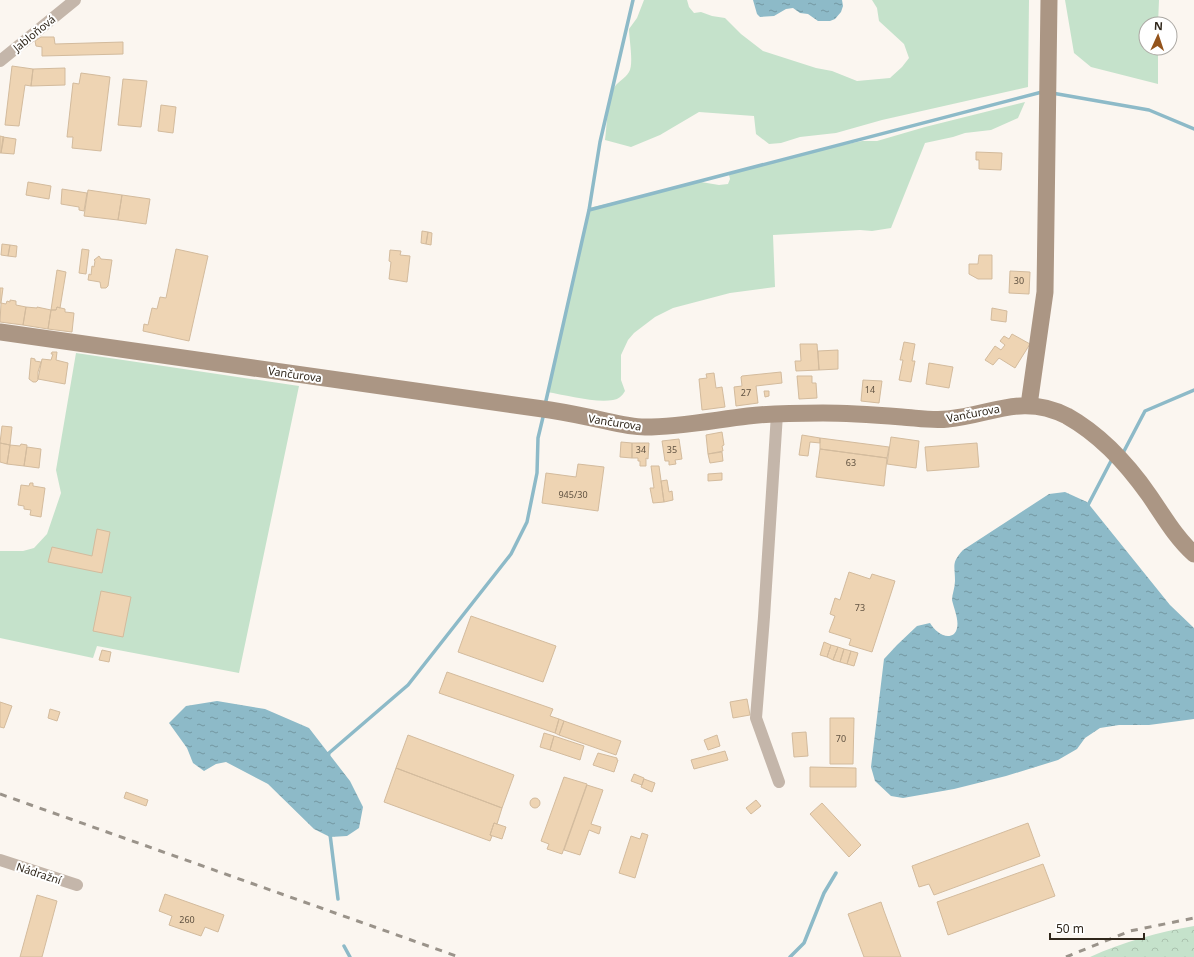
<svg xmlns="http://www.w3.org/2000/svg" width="1194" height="957" font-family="'Noto Sans',sans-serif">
  <defs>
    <pattern id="forest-crowns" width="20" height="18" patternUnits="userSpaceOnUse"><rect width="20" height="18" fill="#c5e2cb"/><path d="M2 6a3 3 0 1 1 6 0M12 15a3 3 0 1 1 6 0" fill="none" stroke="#aac2ae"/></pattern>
    <pattern id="water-ripples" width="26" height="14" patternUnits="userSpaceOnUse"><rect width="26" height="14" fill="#8dbac8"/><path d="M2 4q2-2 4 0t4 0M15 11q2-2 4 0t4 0" fill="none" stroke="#7497a2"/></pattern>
  </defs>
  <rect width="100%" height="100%" fill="#fbf6f0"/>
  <!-- green -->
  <path fill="#c5e2cb" d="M644,0h43l2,7 5,6 7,-1 11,4 13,2 16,16 22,17 53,17 16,3 25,10 33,-3 12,-11 7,-9 -5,-14 -25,-23 -2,-13 -5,-8h157l-1,87 -146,33 -46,13 -36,4 -19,6 -12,1 -13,-10 -2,-18 -55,-4 -39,23 -29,12 -26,-7c2,-16 2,-35 8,-50 3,-8 12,-11 16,-18 5,-8 0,-33 0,-43l8,-11z
    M1065,0h94l-1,24h-12v24h12v36l-67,-17 -17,-14z
    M1025,102l-7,16 -27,12 -26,3 -12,4 -28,6 -34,85 -19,3 -12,-1 -87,5 2,52 -45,6 -57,15 -18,9 -21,16 -6,7 -7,15v25l4,11c-3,5 -6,8 -12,9 -18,3 -48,-5 -66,-8l42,-184 112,-26 18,3 9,-1 2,-5 -1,-4 22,-8 87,-21 24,-5h15l48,-14z
    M76,353l223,33 -60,287 -142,-27 -4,12 -93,-20v-87h23l11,-3 13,-14 14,-41 -5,-23z"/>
  <!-- forest -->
  <path fill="url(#forest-crowns)" d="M1194,926v31h-104c33,-15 68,-25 104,-31z"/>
  <!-- water -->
  <path fill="url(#water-ripples)" d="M753,0h89l1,6 -2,6 -6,7 -5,2h-12l-10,-7 -8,-1 -7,-5 -7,1 -12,7 -14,1 -3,-3z
    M1065,492l22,10 83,103 24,23v91l-45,6h-30l-19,3 -15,10 -8,11 -19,11 -52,16 -52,13 -51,9 -12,-2 -16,-15 -4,-14 13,-108 13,-14 20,-19 13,-3c2,3 5,7 8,9 7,6 17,6 19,-4 2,-9 -3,-19 -5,-28 0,-6 3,-12 3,-19 0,-16 -4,-18 8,-31l86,-56z
    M217,701l48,8 44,19 41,53 13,26 -4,21 -12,8 -17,1 -16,-8 -46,-45 -42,-22 -10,2 -12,7 -11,-8 -6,-15 -18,-25 17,-17z"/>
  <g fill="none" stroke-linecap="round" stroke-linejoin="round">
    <!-- stream -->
    <path stroke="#8dbac8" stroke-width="3.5" d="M1052,93l97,17 45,19
      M589,210l453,-118
      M545,405l44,-195 11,-68 33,-142
      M1123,453l22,-42 49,-21
      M1087,507l24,-46
      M328,758l1,-5 79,-68 103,-131 16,-32 10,-49 1,-35 6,-25
      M330,834l8,65
      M344,946l6,11
      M790,957l14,-14 20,-50 12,-20"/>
  </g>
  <!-- building -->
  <path fill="#eed4b3" stroke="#d3bb9d" d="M41,37h13l1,7 68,-2v12l-81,2v-9l-6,-1 -1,-5z
    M12,66l21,3 -2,17 -6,-1 -6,41 -14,-1z
    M65,68v17l-34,1 2,-17z
    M81,73l29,4 -9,74 -29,-3 1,-11h-6l6,-54 6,1z
    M123,79l24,2 -6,46 -23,-2z
    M161,105l15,2 -3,26 -15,-2z
    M0,136l4,1 -3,16h-1z
    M3,137l13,2 -2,15 -13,-1z
    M976,152l26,1 -1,17 -22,-1v-9h-3z
    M28,182l23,4 -2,13 -23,-4z
    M62,189l25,4 -3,18 -5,-1v-3l-18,-3z
    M88,190l34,5 -4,25 -34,-4z
    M122,195l28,4 -4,25 -28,-4z
    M422,231l6,1 -2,12 -5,-1z
    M428,232l4,1 -1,12 -5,-1z
    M2,244l8,1 -2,11 -7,-1z
    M10,245l7,1 -1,11 -8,-1z
    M82,249l7,1 -3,24 -7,-1z
    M176,249l32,7 -19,85 -46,-10 1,-7 4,1 4,-17 5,1 3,-12 6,1z
    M390,250l11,1 -1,4 10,1 -3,26 -18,-3 2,-17 -2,-1z
    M979,255h13v24h-14l-9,-5v-10h9z
    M99,256l2,3 11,1 -4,26 -2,2h-5l-1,-6 -12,-2 1,-6 2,1 1,-9 2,1 1,-6 -1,-1z
    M57,270l9,2 -6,36 -3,-1 -1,3h-5z
    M1010,271l20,1 -1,22 -20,-1z
    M0,288h3l-2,15h-1z
    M10,300l6,1v4l10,2 -3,18 -23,-3 1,-19 5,1 1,-3 3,1z
    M26,307l11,1v-1l14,3 -3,19 -25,-4z
    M57,307l8,2v3l9,1 -2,19 -24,-3 3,-19h5z
    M992,308l15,3 -1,11 -15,-2z
    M1012,334l18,10 -15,24 -16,-10 -6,7 -8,-5 10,-14 6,4 4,-5 -5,-4 4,-5 5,3z
    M904,342l11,2 -3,17h3l-4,21 -12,-2 4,-20h-3z
    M800,344h17l2,26 -23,1 -1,-10h6z
    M838,350v19l-19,1 -1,-19z
    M52,352h5l-1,8 12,3 -3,21 -27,-5 4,-20 9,1 2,-6h-2z
    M31,358l4,1v2l6,1 -3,10v8l-2,2h-3l-4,-3z
    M929,363l24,4 -4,21 -23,-4z
    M781,372l1,11 -26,3 2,17 -22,3 -2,-19 8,-1 -1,-9 1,-1z
    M714,373l2,15 6,-1 3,20 -23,3 -3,-31 8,-1 -1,-4z
    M797,376h15v7h4l1,15 -18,1z
    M863,380l19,1 -3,22 -18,-2z
    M764,391h5v5l-4,1z
    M2,426l10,1 -2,18 -10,-2z
    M722,432l2,13 -2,1 1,5 -15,3 -2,-19z
    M802,435l18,3v5l-10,-1 -2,14 -9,-1z
    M891,437l28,4 -3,27 -29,-4z
    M820,438l69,9 -2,11 -67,-9z
    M679,439l3,20 -7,1 1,4 -7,1v-4h-4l-3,-20z
    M621,442l11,1v15l-12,-1z
    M0,443l10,2 -3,19 -7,-2z
    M632,443h17l-1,16 -2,-1v8h-6v-5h-2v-3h-6z
    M977,443l2,24 -52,4 -2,-24z
    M21,444l6,1 -3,21 -17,-2 3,-19 10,1z
    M27,447l14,2 -2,19 -15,-2z
    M820,449l67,9 -3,28 -68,-9z
    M722,452l1,9 -13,2 -2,-9z
    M578,464l26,3 -6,44 -56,-8 4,-30 30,4z
    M651,466h8l5,36 -11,1 -3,-15h4z
    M722,473v7l-14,1v-7z
    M667,480l2,12 3,-1 1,9 -9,2 -3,-21z
    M30,483h3v3l12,2 -4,29 -11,-2 1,-5 -7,-1v-3l-6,-1 3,-20 8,1z
    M97,529l13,3 -8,41 -54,-11 4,-15 40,9z
    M849,572l21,7 2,-5 23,7 -23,71 -23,-7 2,-6 -22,-7 6,-16 -5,-2 5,-16 5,2z
    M101,591l30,6 -8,40 -30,-6z
    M471,616l85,30 -13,36 -85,-30z
    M824,642l7,3 -4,12 -7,-2z
    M831,645l7,2 -5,13 -6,-3z
    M838,647l6,2 -4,13 -7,-2z
    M844,649l7,2 -4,13 -7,-2z
    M102,650l9,2 -2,10 -10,-2z
    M851,651l7,2 -4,13 -7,-2z
    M447,672l106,37 -3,7 9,3 -4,14 -116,-40z
    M747,699l3,16 -17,3 -3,-16z
    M0,702l12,4 -8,22 -4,-1z
    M50,709l10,3 -3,9 -9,-3z
    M830,718h24l-1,46h-23z
    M559,719l5,2 -5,14 -4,-2z
    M564,721l57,20 -5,14 -57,-20z
    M806,732l2,24 -14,1 -2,-24z
    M544,733l10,3 -4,14 -10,-3z
    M408,735l106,40 -12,33 -106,-40z
    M717,735l3,11 -12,4 -4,-10z
    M554,736l30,10 -4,14 -30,-10z
    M725,751l3,9 -34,9 -3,-9z
    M598,753l19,5v2h1l-4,12 -21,-7z
    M810,767l46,1v19h-46z
    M396,768l106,40 -5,16 -3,-1 -4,12 2,1 -2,5 -106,-39z
    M634,774l10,4 -2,7 -11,-4z
    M564,777l23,7 -25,70 -15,-5 2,-5 -8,-3z
    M644,779l11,4 -3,9 -11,-5z
    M587,785l16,5 -12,34 10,3 -2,7 -10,-4 -9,25 -16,-5z
    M126,792l22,8 -2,6 -22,-8z
    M530 803a5 5 0 1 1 10 0a5 5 0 1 1-10 0Z
    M756,800l5,6 -10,8 -5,-6z
    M822,803l39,42 -12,12 -39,-43z
    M494,823l12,4 -4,12 -12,-4z
    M1028,823l12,33 -106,39 -5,-11 -10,3 -7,-21z
    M642,833l6,2 -13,43 -16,-5 12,-37 9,3z
    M1043,864l12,32 -107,39 -11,-33z
    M165,894l59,21 -6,17 -13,-5 -4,9 -32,-11 3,-9 -13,-5z
    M37,895l20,6 -15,56h-22z
    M881,902l3,9 17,46h-37l-16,-43z"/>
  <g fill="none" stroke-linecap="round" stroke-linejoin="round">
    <!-- street -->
    <path stroke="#c4b6aa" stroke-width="12" d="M0,61l75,-61
      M777,414l-13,203 -8,101 23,64
      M0,860l77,25"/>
    <!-- secondary -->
    <path stroke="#ab9684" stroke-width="17" d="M0,332l550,78c19,3 38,7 56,11 13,3 26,6 39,6 35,0 69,-7 103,-11 25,-3 50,-3 75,-3 26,0 53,2 79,4 15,1 31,4 46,2 44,-4 74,-26 119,-3 32,18 61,49 82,79 14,20 26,42 45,59
      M1029,405l16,-113 4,-292"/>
    <!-- rail -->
    <path stroke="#9a938a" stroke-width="3" stroke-dasharray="7 7" stroke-linecap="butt" d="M0,794l459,163
      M1066,957l64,-26 64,-13"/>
  </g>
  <g text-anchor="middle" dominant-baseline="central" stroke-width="4" stroke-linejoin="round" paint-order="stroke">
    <!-- number labels -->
    <g font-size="9" fill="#605241">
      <text x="1019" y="280">30</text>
      <text x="870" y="389">14</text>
      <text x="746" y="392">27</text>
      <text x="641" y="449">34</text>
      <text x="672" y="449">35</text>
      <text x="851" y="462">63</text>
      <text x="573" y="494">945/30</text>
      <text x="860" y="607">73</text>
      <text x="841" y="738">70</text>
      <text x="187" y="919">260</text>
    </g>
    <!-- street labels -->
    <g font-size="11" fill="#30271b" stroke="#fff">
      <text transform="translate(34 33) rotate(-39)">Jabloňová</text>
      <text transform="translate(295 374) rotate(8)">Vančurova</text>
      <text transform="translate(973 413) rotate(-11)">Vančurova</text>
      <text transform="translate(615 422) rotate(9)">Vančurova</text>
      <text transform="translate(39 873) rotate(18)">Nádražní</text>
    </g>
  </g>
  <!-- north arrow -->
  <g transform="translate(1158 36) rotate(3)"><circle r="19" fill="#ffffff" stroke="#aca9a4"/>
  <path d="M0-3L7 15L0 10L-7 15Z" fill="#94541c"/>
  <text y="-6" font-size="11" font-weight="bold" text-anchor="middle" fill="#30271b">N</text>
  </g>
  <!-- scale -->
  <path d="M1050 933v6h94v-6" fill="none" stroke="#30271b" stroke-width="2"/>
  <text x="1056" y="933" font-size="12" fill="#30271b" stroke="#ffffff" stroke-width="3" paint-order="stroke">50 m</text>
</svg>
